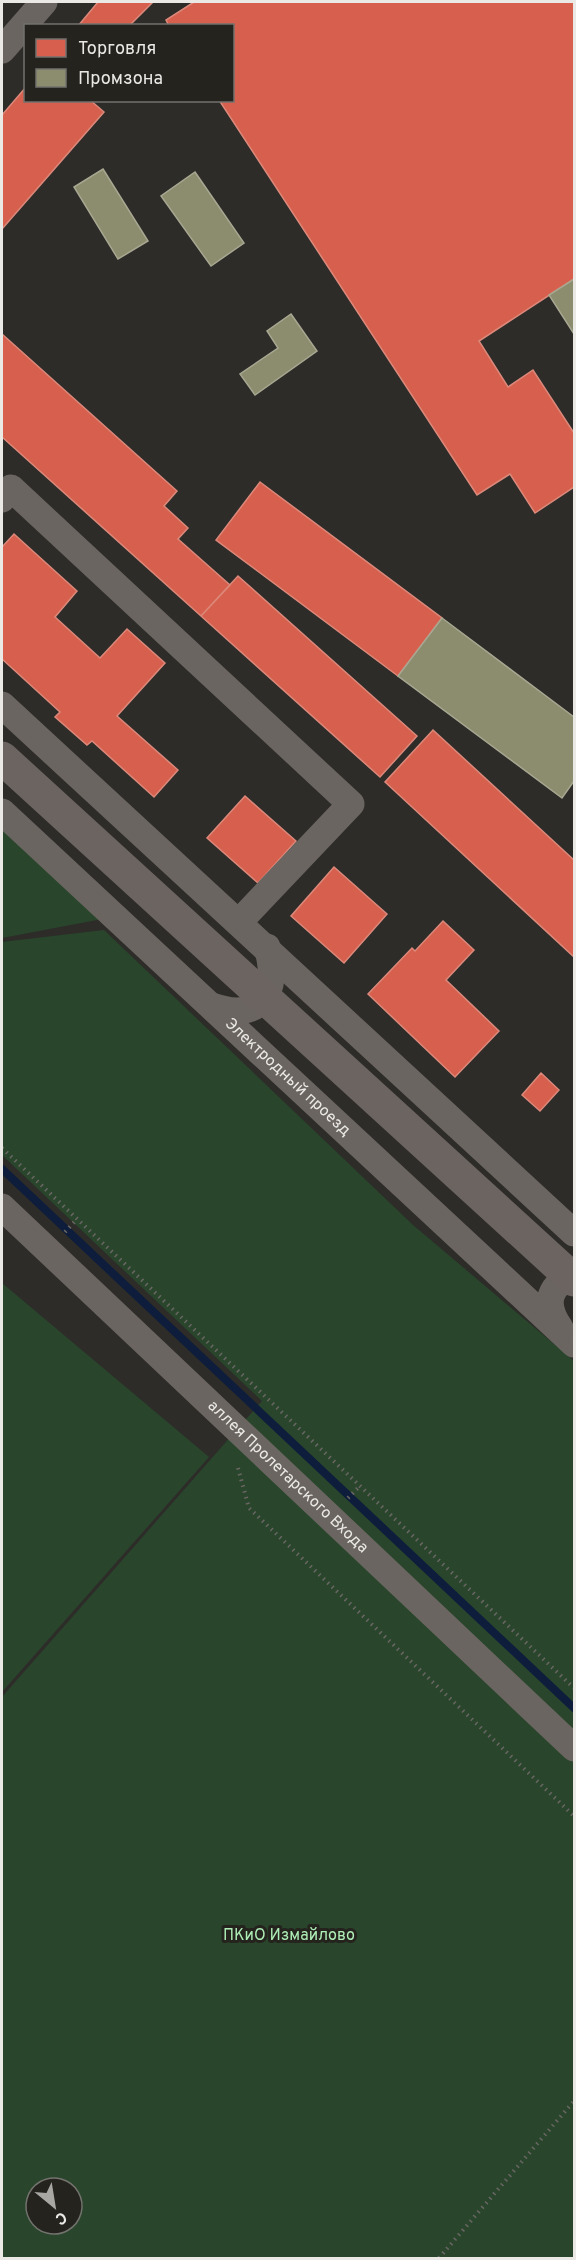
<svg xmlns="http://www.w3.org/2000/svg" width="576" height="2260" font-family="Overpass,sans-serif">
  <rect width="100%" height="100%" fill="#2d2c29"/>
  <!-- green -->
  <path fill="#29462c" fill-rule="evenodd" d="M2,826l100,93 -100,19z
    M104,930l309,295 161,136v897h-572v-561l260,-296 -260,-246v-213zM36,2188h36v36h-36z
    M2,1283l207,174 -207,235z"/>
  <!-- shops -->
  <path fill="#d6604d" stroke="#dc897b" stroke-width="1.5" d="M98,2h55l-24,24h-51z
    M194,2h380v277l-95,62 29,46 25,-17 41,63v54l-39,26 -25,-39 -33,21 -258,-395h13v-74h-63l-3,-6z
    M26,87v13h64l14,12 -102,117v-114z
    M2,334l175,157 -13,15 24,22 -10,11 52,46 -29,31 -199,-179z
    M260,482l182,136 -44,58 -182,-136z
    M14,534l63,57 -22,26 45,41 27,-29 38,34 -48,53 61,54 -24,27 -62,-56 -5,4 -32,-28 5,-5 -58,-53v-112z
    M238,576l179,160 -37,41 -179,-161z
    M433,730l141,130v97l-189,-175z
    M245,796l51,45 -38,42 -51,-45z
    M334,867l53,47 -43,49 -53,-47z
    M443,921l31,29 -28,30 53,51 -44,46 -87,-83 44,-46 3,3z
    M541,1073l18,17 -19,21 -18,-16z"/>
  <!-- industry -->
  <path fill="#8c8c6e" stroke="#a8a892" stroke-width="1.5" d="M103,169l45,72 -30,18 -44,-72z
    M195,172l49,71 -33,23 -50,-70z
    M574,279v55l-25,-39z
    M291,314l26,37 -62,44 -15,-21 38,-26 -11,-17z
    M442,618l132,99v64l-12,17 -164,-122z"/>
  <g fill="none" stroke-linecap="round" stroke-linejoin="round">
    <!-- stream -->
    <path stroke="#0d1d3b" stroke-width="8" d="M2,1169l572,539"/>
    <!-- path -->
    <path stroke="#696663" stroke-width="4" stroke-dasharray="1.5 4.5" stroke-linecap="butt" d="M2,1148l572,540
      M65,1232l12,-13
      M238,1468l11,40 325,308
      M348,1498l12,-12
      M439,2258l135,-157"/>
    <!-- minor -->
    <g stroke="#6b6561" stroke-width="27">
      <path d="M2,50l42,-48"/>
      <path d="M2,499l9,-11 340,316 -112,118"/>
      <path d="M2,705l572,528"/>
      <path id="s1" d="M2,812l572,532"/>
      <path d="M212,1006c48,17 69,-14 55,-59"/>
      <path id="s2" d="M2,1207l572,541"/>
      <path d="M560,1328c-18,-26 -10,-41 14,-57"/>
    </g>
    <!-- major-bridge -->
    <path stroke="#6c6460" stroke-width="33" d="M2,758l572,522"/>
  </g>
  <g text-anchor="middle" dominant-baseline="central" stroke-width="6" stroke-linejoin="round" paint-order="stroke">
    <!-- street labels -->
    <g font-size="16" fill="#eae9e6" stroke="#24231e">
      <text stroke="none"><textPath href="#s1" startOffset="390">Электродный проезд</textPath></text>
      <text stroke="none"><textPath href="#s2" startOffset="393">аллея Пролетарского Входа</textPath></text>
    </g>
    <!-- park labels -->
    <g font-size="16" fill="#aeedb6" stroke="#24231e">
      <text x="289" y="1936">ПКиО Измайлово</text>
    </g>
  </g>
  <!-- border -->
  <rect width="576" height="2260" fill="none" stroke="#eae9e6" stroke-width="6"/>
  <!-- legend -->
  <rect x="24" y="24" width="210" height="78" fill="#24231e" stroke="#73726e" stroke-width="1.5"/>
  <rect x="36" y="39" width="30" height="18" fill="#d6604d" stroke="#73726e" stroke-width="1.5"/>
  <text x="78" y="54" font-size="18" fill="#eae9e6">Торговля</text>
  <rect x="36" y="69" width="30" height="18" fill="#8c8c6e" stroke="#73726e" stroke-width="1.5"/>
  <text x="78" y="84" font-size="18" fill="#eae9e6">Промзона</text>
  <!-- north arrow -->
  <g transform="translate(54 2206) rotate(150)"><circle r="28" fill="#24231e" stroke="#73726e" stroke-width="1.5"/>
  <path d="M0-4.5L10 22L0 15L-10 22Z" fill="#a8a7a4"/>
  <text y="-9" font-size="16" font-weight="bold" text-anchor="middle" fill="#eae9e6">С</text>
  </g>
</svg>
